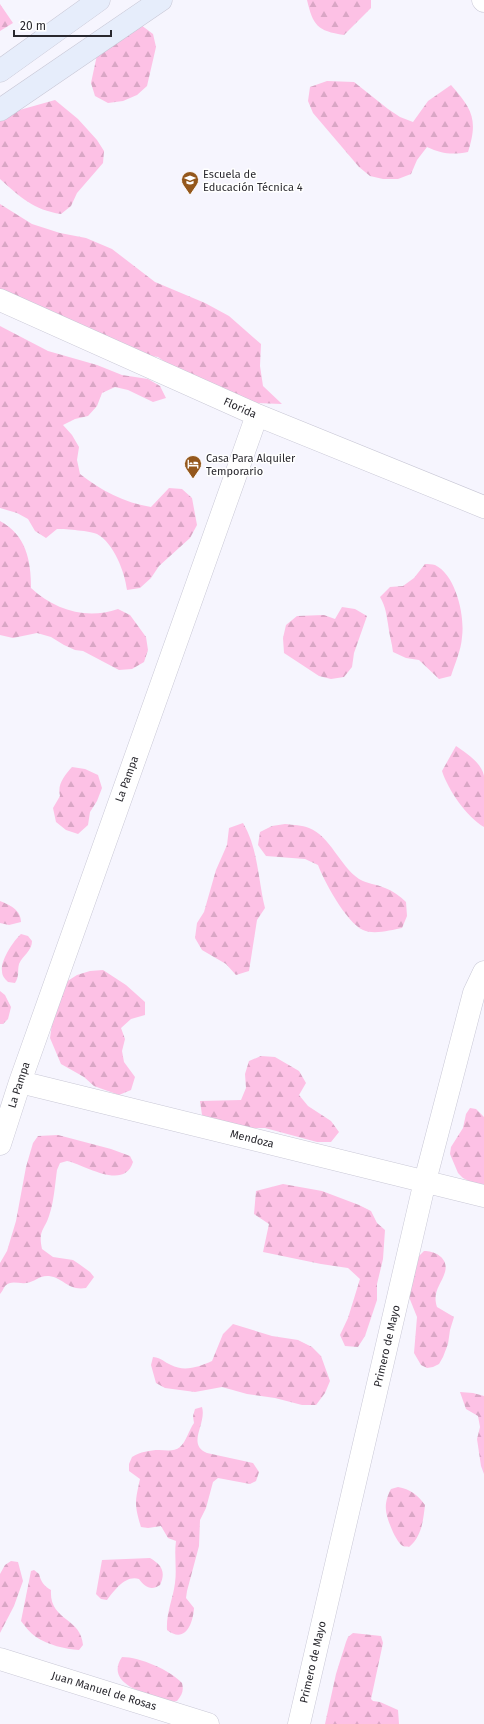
<svg xmlns="http://www.w3.org/2000/svg" width="484" height="1724" font-family="'Fira Sans',sans-serif">
  <defs>
    <pattern id="forest-firs" width="22" height="20" patternUnits="userSpaceOnUse"><rect width="22" height="20" fill="#fdc1e5"/><path d="M5 1l3.5 6h-7zM16 11l3.5 6h-7z" fill="#d9a6c5"/></pattern>
  </defs>
  <rect width="100%" height="100%" fill="#f6f5fe"/>
  <!-- forest -->
  <path fill="url(#forest-firs)" d="M307,0h64v8l-27,27c-27,-4 -31,-10 -37,-35z
    M0,4l13,19 -13,8z
    M141,25l12,9 3,13 -9,39 -10,9 -14,6 -15,2 -13,-7 -4,-13 6,-28z
    M327,81l27,1 34,27 12,8 13,5 15,-21 23,-16c22,25 27,35 17,67 -16,3 -26,2 -41,-5l-10,13 -6,14 -13,5h-15l-13,-3 -11,-9 -46,-54 -5,-12 2,-14z
    M55,100l23,19 19,21 7,11 -1,12 -26,30 -6,13 -10,8c-27,-4 -41,-17 -61,-35v-59l16,-9z
    M0,204l32,20 28,9 26,5 26,11 43,33 50,21 24,13 32,28 -1,22 3,20 19,18 -25,-1 -22,-6 -53,-23 -24,-17 -28,-4 -130,-60z
    M0,326l48,25 49,14 25,10 26,4 12,7 6,12 -13,4 -25,-12 -13,-3 -13,6 -5,13 -9,10 -13,3 -12,6 9,10 7,12 -2,13 3,14c20,16 45,29 71,33l18,-19 13,1 10,9 5,27 -7,13 -31,28 -8,12 -11,10 -13,2c-2,-17 -13,-47 -30,-56 -6,-3 -31,-5 -40,-5l-11,9 -11,-7 -7,-12 -11,-6 -17,-5z
    M0,521c26,14 31,39 31,67 24,22 55,32 87,21l12,6 16,22 2,13 -4,12 -12,7 -13,1 -36,-19 -8,-1 -11,-5 -13,-8 -14,-4 -24,5 -13,-3z
    M425,564c3,0 7,0 10,1 21,10 30,51 27,72 -1,14 -7,26 -11,39l-12,3 -20,-19 -13,-2 -13,-6c-1,-9 -4,-18 -5,-28 -2,-11 -2,-16 -8,-27l10,-10 13,-1 11,-8z
    M342,607l13,2 12,7 -13,37 -2,14 -8,10 -13,2 -12,-3 -35,-23 -1,-15 3,-13 11,-9 27,-1 11,4z
    M456,746c10,7 26,17 28,30 0,15 0,35 0,51 -17,-10 -36,-37 -42,-56z
    M72,767l13,2 13,6 4,13 -5,13 -7,11 -2,13 -10,9 -12,-4 -10,-8 -3,-14 7,-12c-3,-12 5,-21 12,-29z
    M243,823c15,25 15,56 22,85l-8,12 -8,51 -13,4 -10,-11 -24,-14 -7,-12 2,-15 7,-11 12,-42 11,-25 2,-17z
    M285,824c8,1 17,1 24,4 21,8 31,38 50,51 9,5 17,5 26,9 8,3 15,8 21,14l1,14 -5,12c-11,2 -28,7 -39,2 -17,-8 -39,-49 -45,-65l-13,-6 -39,-3 -8,-11 2,-13 12,-6z
    M0,901c10,4 21,9 21,21l-12,3 -9,-2z
    M21,934l7,2 4,5c0,10 -9,14 -13,23 -2,8 1,11 -4,19l-7,-1c-3,-3 -6,-6 -6,-11 -2,-10 12,-31 19,-37z
    M103,970l23,15 19,17v13l-14,4 -10,9 4,11 -3,12 2,11 11,15 -4,13 -12,5 -25,-9 -10,-9 -23,-13 -11,-26 4,-29 12,-27 11,-7 13,-4z
    M0,991l5,4 6,12 -3,12 -5,5h-3z
    M261,1056l14,1 24,14 7,12 -7,12 9,11 23,15 8,11 -8,10h-14l-52,-14h-13l-39,-7 -11,-6 -2,-14 41,-1 5,-12 -1,-14 4,-13z
    M470,1108l6,1 8,8v72l-21,-11 -5,-5 -8,-19 1,-7 12,-19 3,-14z
    M58,1135l53,14 19,7 3,6c-9,29 -48,3 -66,-1l-7,2 -3,7c-2,14 -3,32 -8,46 -5,15 -11,14 -7,33l11,8 20,3 6,4 11,8 4,5 -8,11c-18,3 -22,-10 -37,-12 -10,-1 -14,6 -23,7 -8,1 -15,-3 -21,3 -2,3 -3,6 -5,8v-31l7,-12 9,-30 10,-54 7,-24 5,-7z
    M283,1184l39,7 37,14 12,6 6,12 8,7 -2,29 -6,25v16l-12,36 -7,11 -13,-1 -5,-11 8,-17 12,-39 -12,-11 -27,-4 -58,-12 6,-28 -15,-10 2,-23z
    M424,1251c11,0 25,7 21,21 -4,13 -13,20 -8,35l17,10 -4,13 -2,14 -5,13 -4,7 -6,3 -6,1 -6,-3 -7,-12 3,-36 -8,-20 10,-41z
    M233,1324l39,12 26,4 14,7 9,9 9,25 -5,12 -9,12h-14l-27,-7 -28,-4 -25,-7 -27,5 -30,-4 -9,-5 -5,-18 2,-8c9,1 11,5 18,8 13,7 28,2 41,-4l11,-27z
    M460,1392l13,1 11,3v78l-3,-8 -4,-27 3,-12 -2,-11 -12,-7z
    M202,1407c5,17 -16,37 5,46l46,10 6,9 -3,9 -6,3 -32,-6 -5,4 -7,26 -6,12 -1,26 -12,45 -1,7 8,10c-1,16 -9,36 -27,22 -1,-17 6,-31 8,-47 2,-15 -1,-28 1,-42l-8,-3 -7,-12 -13,2 -7,-1c-7,-23 -6,-25 -1,-48l-11,-8v-7l3,-7c8,-5 18,-7 27,-7 7,0 15,2 21,-3 6,-5 9,-17 14,-24l-1,-7 2,-7z
    M398,1487c12,2 20,8 27,18 -2,16 -3,31 -16,42 -2,-1 -4,0 -6,-1 -7,-3 -17,-29 -17,-36 -1,-7 2,-16 5,-21z
    M150,1558c12,7 16,14 10,27 -9,6 -15,2 -21,-6 -14,-4 -24,11 -32,21l-6,-1 -5,-5 6,-34z
    M11,1561l7,1 5,19 -9,25 -14,27v-59l5,-9z
    M34,1570l5,4c2,8 5,12 12,16 -2,31 30,27 32,55l-4,5c-14,-1 -31,-5 -43,-13 -6,-4 -11,-11 -15,-16l10,-50z
    M353,1633l28,3 2,7 -12,56 2,2 7,1 18,8 1,14h-74l11,-50 10,-32 2,-5z
    M122,1657c18,0 48,13 60,26 2,8 0,12 -5,18 -9,2 -18,-2 -27,-6 -16,-5 -43,-16 -28,-38z"/>
  <g fill="none" stroke-linecap="round" stroke-linejoin="round">
    <defs>
      <path id="minor" d="M483,0l1,1
        M0,300l257,115 227,92
        M20,1082l464,114
        M0,1144l20,-62 237,-667
        M0,1659l208,65
        M299,1724l126,-543 49,-188 10,-21"/>
      <path id="secondary" d="M0,71l99,-71
        M0,110l161,-110"/>
    </defs>
    <!-- minor casing -->
    <use href="#minor" stroke="#c9c8d6" stroke-width="23"/>
    <!-- secondary casing -->
    <use href="#secondary" stroke="#c9c8d6" stroke-width="23"/>
    <!-- minor -->
    <use href="#minor" stroke="#fff" stroke-width="22"/>
    <!-- secondary -->
    <use href="#secondary" stroke="#e6edfb" stroke-width="22"/>
  </g>
  <!-- icons -->
  <defs>
    <symbol id="school-pin" viewBox="-11 -11 22 30"><path d="M0 17L-7.5 6A9.5 9.5 0 1 1 7.5 6Z" fill="#94571c" stroke="#fff"/><path d="M0-5L7-2L0 1L-7-2ZM-4 1L0 2.5L4 1V4Q0 6-4 4Z" fill="#fff"/></symbol>
    <symbol id="hotel-pin" viewBox="-11 -11 22 30"><path d="M0 17L-7.5 6A9.5 9.5 0 1 1 7.5 6Z" fill="#94571c" stroke="#fff"/><path d="M-6-4.5h1.5V1H6V5H4.5V3h-9V5H-6ZM-4 0a1.8 1.8 0 1 1 3.6 0ZM.5 0V-2.5h3Q6-2.5 6 0Z" fill="#fff"/></symbol>
  </defs>
  <g fill-rule="evenodd">
    <use href="#school-pin" x="180" y="170" width="20" height="27"/>
    <use href="#hotel-pin" x="183" y="454" width="20" height="27"/>
  </g>
  <g text-anchor="middle" dominant-baseline="central" stroke-width="3" stroke-linejoin="round" paint-order="stroke">
    <!-- poi labels -->
    <g font-size="11" fill="#29282e" stroke="#fff" text-anchor="start">
      <text x="203" y="174">Escuela de<tspan x="203" dy="13">Educación Técnica 4</tspan></text>
      <text x="206" y="458">Casa Para Alquiler<tspan x="206" dy="13">Temporario</tspan></text>
    </g>
    <!-- street labels -->
    <g font-size="11" fill="#29282e" stroke="#fff">
      <text transform="translate(240 408) rotate(24)">Florida</text>
      <text transform="translate(127 779) rotate(-70)">La Pampa</text>
      <text transform="translate(19 1085) rotate(-72)">La Pampa</text>
      <text transform="translate(252 1139) rotate(14)">Mendoza</text>
      <text transform="translate(387 1346) rotate(-77)">Primero de Mayo</text>
      <text transform="translate(313 1662) rotate(-77)">Primero de Mayo</text>
      <text transform="translate(104 1691) rotate(17)">Juan Manuel de Rosas</text>
    </g>
  </g>
  <!-- scale -->
  <path d="M14 30v6h97v-6" fill="none" stroke="#29282e" stroke-width="2"/>
  <text x="20" y="30" font-size="12" fill="#29282e" stroke="#ffffff" stroke-width="3" paint-order="stroke">20 m</text>
</svg>
